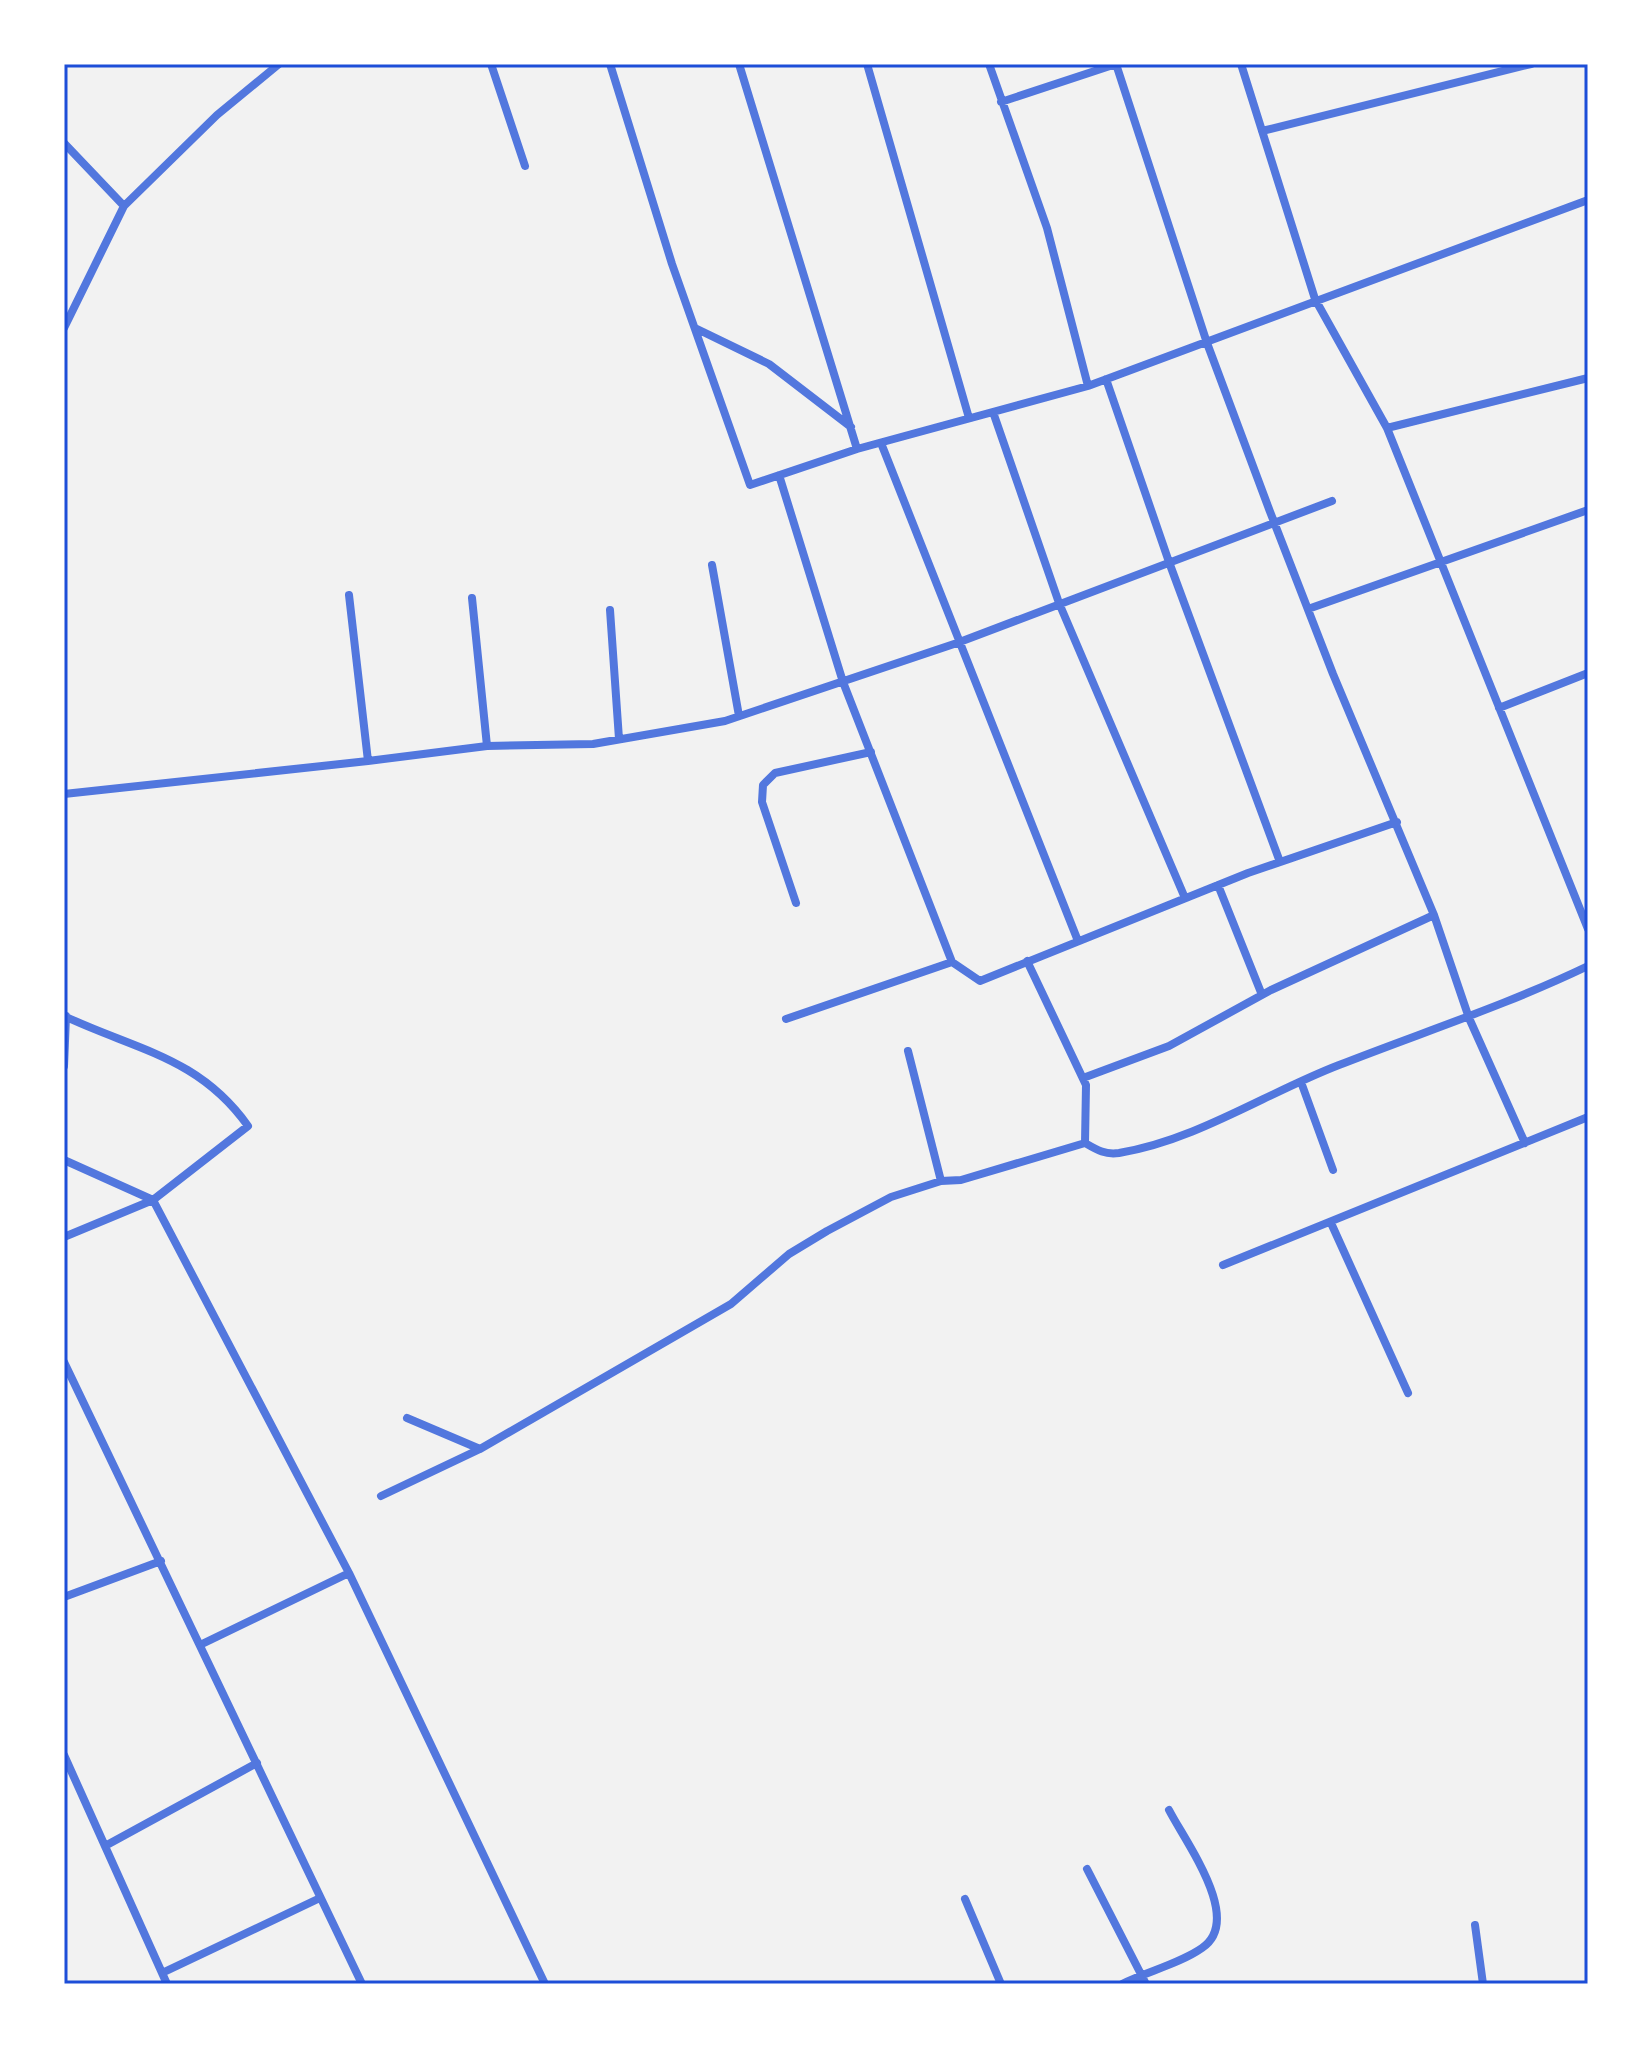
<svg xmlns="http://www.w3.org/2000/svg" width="1652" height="2048" font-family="Barlow,sans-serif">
  <rect width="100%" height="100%" fill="#f2f2f2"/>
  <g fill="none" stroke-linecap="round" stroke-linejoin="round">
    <!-- minor -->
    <path stroke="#5277de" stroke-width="8" d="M491,64l34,102
      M610,64l62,200 78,221 107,-36 231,-63 500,-186
      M739,64l118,385
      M867,64l102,354
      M989,64l58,164 41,158
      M1116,64l91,279 62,166 64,165 101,241 35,103 56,125
      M1241,64l74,235 72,129 201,501
      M1001,102l115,-38
      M1262,131l269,-67
      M64,143l60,63
      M64,328l60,-122 93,-91 62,-51
      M695,328l74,36 82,63
      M1106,379l63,183 111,300
      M993,412l66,191 126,295
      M1387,428l201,-50
      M881,443l197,498
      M779,475l64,207 109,280
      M712,565l27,151
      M349,595l19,166 119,-15 106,-2 132,-23 232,-78 375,-142
      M472,598l15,148
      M1308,609l280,-99
      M610,610l9,129
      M1499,708l89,-35
      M64,794l304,-33
      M1218,885l44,110
      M796,903l-34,-101 1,-17 12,-12 96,-21
      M1027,961l59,124 -1,58
      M64,1016c72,34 135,41 184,110l-95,74 -89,-40
      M786,1019l166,-57 28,19 268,-108 149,-51
      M908,1051l33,130 20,-1 124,-37c12,7 20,12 34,10 78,-13 147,-60 220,-88 84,-33 168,-60 249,-99
      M64,1066l2,-50
      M1083,1078l86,-32 102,-56 163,-75
      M1301,1082l32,88
      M1331,1223l77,170
      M64,1237l89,-37 196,373 196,411
      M1223,1265l365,-148
      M64,1362l298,622
      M407,1418l73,31 251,-145 58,-50 38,-23 64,-34 50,-16
      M381,1496l99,-47
      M64,1597l97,-36
      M202,1644l147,-71
      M64,1755l103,229
      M105,1846l152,-83
      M1087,1869l59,115
      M965,1899l36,85
      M1475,1925l8,59
      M162,1973l158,-75
      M1122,1984c26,-13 57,-20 80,-36 42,-28 -16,-105 -33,-138"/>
  </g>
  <!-- border -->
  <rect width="1652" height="2048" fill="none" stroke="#ffffff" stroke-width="132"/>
  <rect x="66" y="66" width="1520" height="1916" fill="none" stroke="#1d4ed8" stroke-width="3"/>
</svg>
